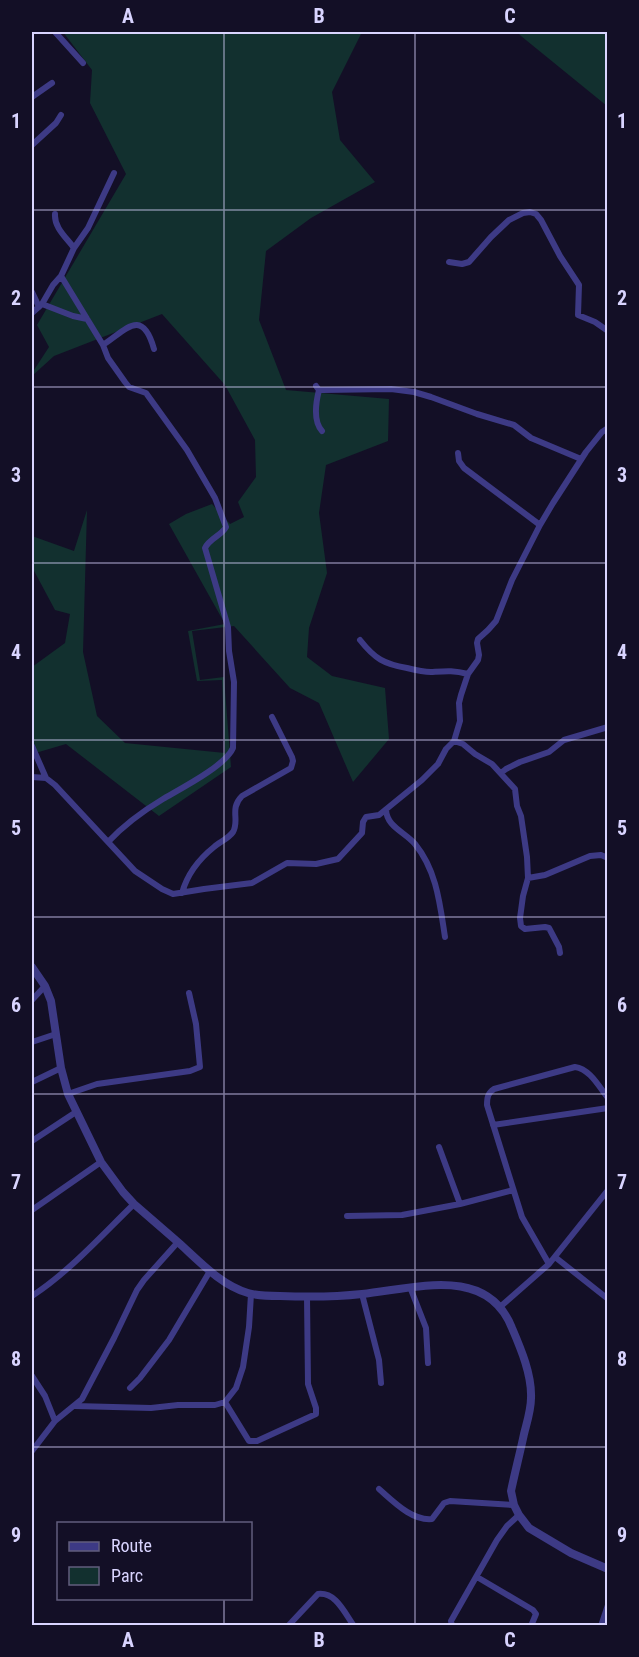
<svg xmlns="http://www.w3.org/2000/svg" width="639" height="1657" font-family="'Roboto Condensed',sans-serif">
  <rect width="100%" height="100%" fill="#130f26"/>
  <!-- green -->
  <path fill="#12302f" d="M63,32h299l-30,60 8,48 35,42 -64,36 -45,33 -7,69 27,70 103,9 -1,42 -62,24 -7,48 8,60 -18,55 -2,29 25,19 53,12 4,51 -36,43 -34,-79 -29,-15 -56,-62 -42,5 8,49 24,-3 7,90 -72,49 -93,-72 -34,10v-87l33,-24 5,-29 -15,-4 -23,-43v-31l42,15 13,-41 -4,142 14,64 28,27 100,10 -3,-73 -25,1 -9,-50 37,-7 -56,-100 17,-10 26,-10 18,20 14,-7 -6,-15 18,-25 -1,-37 -30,-55 -63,-71 -108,42 -22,20v-7l2,1 15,-23 -12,-22 89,-151 -36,-71 2,-33z
    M517,32h90v74l-86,-70z"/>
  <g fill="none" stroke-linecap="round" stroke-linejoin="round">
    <!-- minor -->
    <path stroke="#3d3a85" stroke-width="6" d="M55,32l28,31
      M32,97l20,-14
      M32,145l24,-22 5,-8
      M74,248l14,-20 26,-55
      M449,262l13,2 7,-2 22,-25 18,-17 14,-7 7,-1 6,2 5,6 19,36 19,29 -1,30 17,7 13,9
      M61,276l42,69 5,13 17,24 4,5 17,6 41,57 28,48 11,29c-5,9 -16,11 -21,21l23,79 1,24 5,31 -1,66c-8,18 -51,40 -70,51 -20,12 -39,26 -55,43
      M32,292l7,15
      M42,304l31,12 14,3
      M32,313l10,-9 11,-19 8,-9 13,-28c-7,-10 -20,-20 -19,-34
      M103,345c23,-15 39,-38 51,4
      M316,386l3,4h4l68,-1 23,3 17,5 46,17 37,11 17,13 50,21
      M319,390c-3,12 -6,31 3,41
      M458,453l1,8 5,7 76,57
      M360,640c15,19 24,24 47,28 8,2 16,4 24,4 15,-1 22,-2 37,2
      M454,741l9,3 12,10 17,10 23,25 2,17 4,10 6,41 1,21 -5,18 -3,22 1,8 4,3 20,-2 4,1 10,19 1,6
      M32,746l14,32
      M501,773l5,-4 14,-7 29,-10 15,-12 44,-13
      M32,777l14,1 9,7 80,86 27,18 11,5 31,-5 48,-6 35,-20 29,1 22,-5 24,-26 1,-11 3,-5 13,-2 43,-35 16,-16 8,-15 8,-8 6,-20 -1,-18 2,-8 7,-21 10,-14 1,-5 -2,-12 1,-4 10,-9 8,-9 16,-41 28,-55 13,-22 33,-51 16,-20 6,-4
      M386,810c1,17 19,22 29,34 22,27 25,61 30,93
      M528,878l17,-3 45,-19 11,-1 7,3
      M182,893c5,-18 17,-34 32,-46 6,-5 15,-9 19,-15 7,-12 -4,-23 9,-36l49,-28 2,-7 -1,-4 -20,-40
      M32,1000l13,-14
      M32,1042l24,-8
      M32,1082l29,-14
      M68,1094l29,-10 93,-13 10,-4 -4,-43 -7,-31
      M493,1125l115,-17
      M32,1141l44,-29
      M439,1147l21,57
      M32,1210l69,-48
      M347,1216l55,-1 58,-11 53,-14
      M555,1257l53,42
      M549,1264l-27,-47 -35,-112c0,-8 1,-12 7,-16l81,-22c15,2 24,20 33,31
      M410,1287l16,41 2,35
      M362,1294l17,66 2,23
      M32,1296c38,-25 69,-60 102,-92
      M500,1307l49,-43 59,-74
      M32,1376l13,20 10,25
      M130,1388l10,-10 29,-38 41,-69
      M225,1402l24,39h8l59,-27v-6l-8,-24 -1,-87
      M75,1406l76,2 27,-3h37l10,-3 11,-14 7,-21 6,-40 2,-33
      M32,1451l23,-30 27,-22 32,-61 23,-48 7,-10 34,-38
      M379,1489c15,13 33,32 53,30l12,-16 6,-2 64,4
      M477,1577l56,33 3,4 -5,12
      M288,1626l30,-32c18,-2 26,18 36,32
      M452,1626l-1,-5 46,-81 10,-14 12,-11
      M601,1626l7,-21"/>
    <!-- tertiary -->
    <path stroke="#3d3a85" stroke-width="8" d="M32,967l13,19 6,15 10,67 7,26 33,68 22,30 11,12c15,13 30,26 45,39 21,19 42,42 69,50 10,3 22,3 32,3 27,1 55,1 82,-2 51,-5 125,-30 150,34 9,21 20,47 19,70 0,12 -4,24 -7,36 -4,19 -9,38 -13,57l3,14 5,10 10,13 42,25 37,16"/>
  </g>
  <!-- grid -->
  <path fill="none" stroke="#d9d4ff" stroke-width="1.5" stroke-opacity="0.55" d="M224,32v1492M415,32v1594M32,210h576M32,387h576M32,563h576M32,740h576M32,917h576M32,1094h576M32,1270h576M32,1447h576M224,1598v28"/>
  <!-- border -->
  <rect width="639" height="1657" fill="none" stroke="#130f26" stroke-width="66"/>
  <!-- legend -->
  <rect x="57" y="1522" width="195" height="78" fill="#130f26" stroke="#625e7d" stroke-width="1.5"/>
  <rect x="69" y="1542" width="30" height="9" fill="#3d3a85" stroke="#625e7d" stroke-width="1.5"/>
  <text x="111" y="1552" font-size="18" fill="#d9d4ff">Route</text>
  <rect x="69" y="1567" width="30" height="18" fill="#12302f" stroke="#625e7d" stroke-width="1.5"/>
  <text x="111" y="1582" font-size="18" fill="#d9d4ff">Parc</text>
  <rect x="33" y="33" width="573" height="1591" fill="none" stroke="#d9d4ff" stroke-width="2"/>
  <g font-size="20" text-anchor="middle" font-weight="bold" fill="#d9d4ff">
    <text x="128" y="23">A</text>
    <text x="319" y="23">B</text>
    <text x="510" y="23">C</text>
    <text x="16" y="128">1</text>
    <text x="622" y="128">1</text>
    <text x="16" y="305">2</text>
    <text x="622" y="305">2</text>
    <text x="16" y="482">3</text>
    <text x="622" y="482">3</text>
    <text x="16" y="659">4</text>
    <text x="622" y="659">4</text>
    <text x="16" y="835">5</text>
    <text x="622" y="835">5</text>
    <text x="16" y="1012">6</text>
    <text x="622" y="1012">6</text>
    <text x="16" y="1189">7</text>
    <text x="622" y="1189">7</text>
    <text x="16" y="1366">8</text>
    <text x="622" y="1366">8</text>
    <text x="16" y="1542">9</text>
    <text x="622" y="1542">9</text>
    <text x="128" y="1647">A</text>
    <text x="319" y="1647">B</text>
    <text x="510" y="1647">C</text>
  </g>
</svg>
